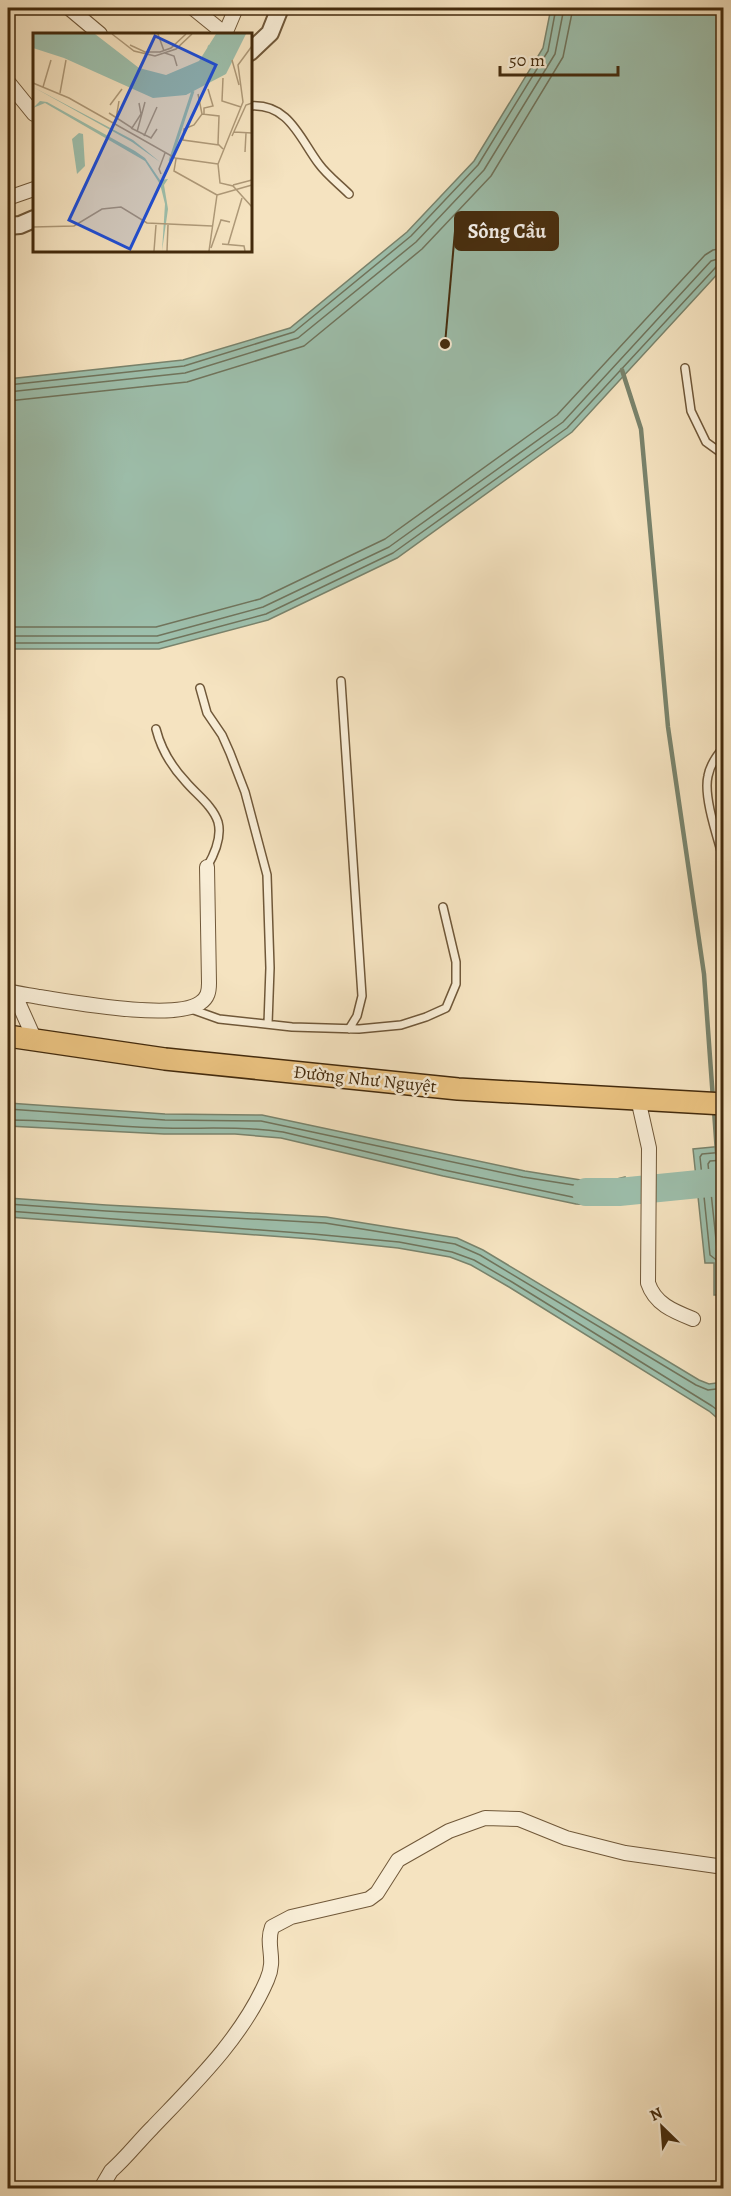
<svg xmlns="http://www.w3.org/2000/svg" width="731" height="2196" font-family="Alegreya,serif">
  <rect width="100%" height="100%" fill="#f5e3c0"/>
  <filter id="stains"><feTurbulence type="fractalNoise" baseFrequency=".00333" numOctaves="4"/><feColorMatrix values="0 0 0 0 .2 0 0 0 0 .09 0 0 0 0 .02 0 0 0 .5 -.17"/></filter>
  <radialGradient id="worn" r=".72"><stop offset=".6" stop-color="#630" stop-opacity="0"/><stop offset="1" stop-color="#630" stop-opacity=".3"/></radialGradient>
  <!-- water -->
  <path fill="#9dbfac" stroke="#79836c" stroke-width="1.5" d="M551,8h172v260l-151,164 -175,126 -129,62 -109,29h-151v-270l175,-19 107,-32 117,-96 67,-71 69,-113z
    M8,1103l157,11 97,1 263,56 62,10h22l16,-4 2,26 -29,2 -22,-1 -133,-28 -162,-38 -46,-4h-71l-156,-8z
    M723,1146v149h-9v-32h-9l-12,-114z
    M8,1198l98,7 220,12 131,21 26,12 216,130 10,4 14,-2v41l-14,-12 -200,-124 -38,-22 -21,-8 -52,-9 -86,-9 -304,-22z"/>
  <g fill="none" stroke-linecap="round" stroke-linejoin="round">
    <!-- shore -->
    <path stroke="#70745c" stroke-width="1.5" d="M8,385l176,-19 110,-34 117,-96 67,-71 70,-114 8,-43
      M8,392l177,-19 113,-35 118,-96 68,-72 71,-116 9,-46
      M8,401l179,-19 117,-36 118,-97 69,-73 72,-119 10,-49
      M8,627h148l104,-28 125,-60 172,-124 148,-160 8,-5 11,-2
      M8,636h149l106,-29 126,-60 174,-125 148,-161 13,-4
      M8,643h150l108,-29 127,-61 174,-125 149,-161 8,-2
      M8,1109l157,11 96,1 262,56 63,10 31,-2 3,2v8l-2,3h-41l-133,-28 -161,-38c-40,-6 -80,-3 -120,-4 -52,-1 -104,-8 -155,-8
      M724,1152l-22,2 -2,3 10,98 9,7 1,24 4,3
      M724,1160l-14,1 -2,3 9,85 7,6
      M724,1169l-6,3 6,55
      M8,1204l98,7 219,12 130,21 25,11 216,130 12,5 16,-2
      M8,1211l305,23 86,8 53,10 22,8 38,22 200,124 12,9"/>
    <!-- stream -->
    <path stroke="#79836c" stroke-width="4.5" d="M622,370l19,59 27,298 36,247 9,125
      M714,1110l3,43"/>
    <!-- river -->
    <path stroke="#9dbfac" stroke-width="28" d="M586,1192h33l100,-10"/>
    <defs>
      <path id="service" d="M250,106c39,-3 50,33 69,58 8,11 20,20 30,30
        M685,368l6,43 15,31 18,13
        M341,681l21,315 -5,20 -8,13
        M200,688l7,25 15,22 8,18 15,39 22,83 3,93 -2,56
        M156,729c5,20 15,37 30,53 10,12 27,24 32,40 4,15 -4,33 -11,45
        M724,747c-8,9 -14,18 -16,29 -5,21 10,63 16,85
        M191,1009l28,10 73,8 67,2 42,-4 25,-8 20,-9 10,-24v-22l-13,-55"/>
      <path id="minor" d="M69,8l31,26
        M193,8l32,26
        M225,34l11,-26
        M8,82l26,32
        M8,198l26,-9
        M8,991c10,3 21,4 31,6 33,5 135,24 161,6 8,-5 9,-12 9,-20l-2,-116
        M14,993l21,47
        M638,1099l11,49 -1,135c7,21 25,28 45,36
        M101,2188l10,-17c15,-13 27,-29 41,-43 43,-45 90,-90 115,-148 10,-22 -2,-34 5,-53l19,-10 78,-18 8,-6 21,-33 51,-29 36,-13 34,1 47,19 59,15 99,14"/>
      <path id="tertiary" d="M250,52l20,-19 10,-25
        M8,226l12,-1 14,-6"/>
      <path id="primary" d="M8,1036l157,23 293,30 266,15"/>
    </defs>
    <!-- service casing -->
    <use href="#service" stroke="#705839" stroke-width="10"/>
    <!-- minor casing -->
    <use href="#minor" stroke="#705839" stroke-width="16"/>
    <!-- tertiary casing -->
    <use href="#tertiary" stroke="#705839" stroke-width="20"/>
    <!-- primary casing -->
    <use href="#primary" stroke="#432a0c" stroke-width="24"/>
    <!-- service -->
    <use href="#service" stroke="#f8edd6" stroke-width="7"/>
    <!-- minor -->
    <use href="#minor" stroke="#f8edd6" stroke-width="14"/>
    <!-- tertiary -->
    <use href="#tertiary" stroke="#f8edd6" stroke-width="16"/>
    <!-- primary -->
    <use href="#primary" stroke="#eac280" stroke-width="21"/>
  </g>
  <g text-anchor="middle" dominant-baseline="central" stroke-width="5" stroke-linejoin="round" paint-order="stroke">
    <!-- street labels -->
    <g font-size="18" fill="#432a0c" stroke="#f8edd6">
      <text transform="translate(365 1079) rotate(6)">Đường Như Nguyệt</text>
    </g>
  </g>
  <!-- overview -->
  <g transform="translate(33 33)">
    <rect width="219" height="219" fill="#f5e3c0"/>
    <path d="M0,1h62l44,34 27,7 33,-14 17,-27h30l-20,40 -40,21 -33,3 -89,-40 -31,-10zM0,54l100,53 27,22 -28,-20zM7,68l7,1 88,49 10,7 15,22 8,-1 -4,6 4,24 -6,42 3,-47 -5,-20 -15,-23 -100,-58 -12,5zM46,100l4,1 2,32 -8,8 -5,-35z" fill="#9dbfac"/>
    <path fill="none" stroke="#9dbfac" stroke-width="3" d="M175,13l24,14M137,128l23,-70"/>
    <path fill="none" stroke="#ae9978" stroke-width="1.5" d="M79,1l22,17 21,5 21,-7 16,-15M125,1l6,17M97,12l15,7h15l11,-4 15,-14M219,13l-14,19 5,37 -25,62 2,19 13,3 19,21M132,20l9,3 3,10M199,27l7,25M190,45l-1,23 19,6M0,50l36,15 106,60 43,6M10,54l8,-27M27,60l6,-33M165,61l4,20M77,72l12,-16M76,80l23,15 9,-14 -2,-11M171,81v-6l9,-2 -5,-17M83,86l3,-18M98,95l20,10 6,-9M104,99l8,-30M201,99l18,1M111,103l13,-29M199,103l14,-31 6,-2M186,112l-36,-5 1,-11 10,-4 8,-11 17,2 -1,28 5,5M212,119l1,-19M143,126l-2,12 43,24M128,141l-2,-5 6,-16M200,152l19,-5M184,162l35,-10M219,185v18M0,194l41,-1 28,-17 19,-2 26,16 65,3M189,211l22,2 1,5M195,212l14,-47M178,215l10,-28 9,2M121,218l2,-26M134,218l1,-26M176,218l8,-56"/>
    <path fill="#1d4ed8" fill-opacity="0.15" stroke="#1d4ed8" stroke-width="3" d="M122,3l61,29 -86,184 -61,-29z"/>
    <rect width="219" height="219" fill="none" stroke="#432a0c" stroke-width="3"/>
  </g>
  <!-- callouts -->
  <path fill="none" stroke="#432a0c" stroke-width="2" d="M445 344L455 231"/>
  <circle fill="#432a0c" stroke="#f8edd6" stroke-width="2" cx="445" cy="344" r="6"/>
  <rect fill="#432a0c" stroke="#432a0c" stroke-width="2" x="455" y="212" width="103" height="38" rx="6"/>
  <g font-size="20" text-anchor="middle" font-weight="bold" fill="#fff">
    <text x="507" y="238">Sông Cầu</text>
  </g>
  <!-- margin -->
  <rect width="731" height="2196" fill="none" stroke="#f5e3c0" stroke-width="30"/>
  <rect x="9" y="9" width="713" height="2178" fill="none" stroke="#432a0c" stroke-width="3"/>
  <rect x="15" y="15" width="701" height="2166" fill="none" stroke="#432a0c" stroke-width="1.5"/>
  <!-- north arrow -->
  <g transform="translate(662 2127) rotate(335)" stroke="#f8edd6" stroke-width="4.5" paint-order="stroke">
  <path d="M0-4.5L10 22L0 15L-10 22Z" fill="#432a0c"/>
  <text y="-9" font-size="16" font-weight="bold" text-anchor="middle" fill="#432a0c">N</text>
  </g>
  <!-- scale -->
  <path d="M500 66v9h118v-9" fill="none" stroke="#432a0c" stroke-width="3"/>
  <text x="509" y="66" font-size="18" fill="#432a0c" stroke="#f8edd6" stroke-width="4.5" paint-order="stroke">50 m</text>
  <rect width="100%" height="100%" filter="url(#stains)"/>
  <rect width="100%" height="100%" fill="url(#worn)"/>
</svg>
